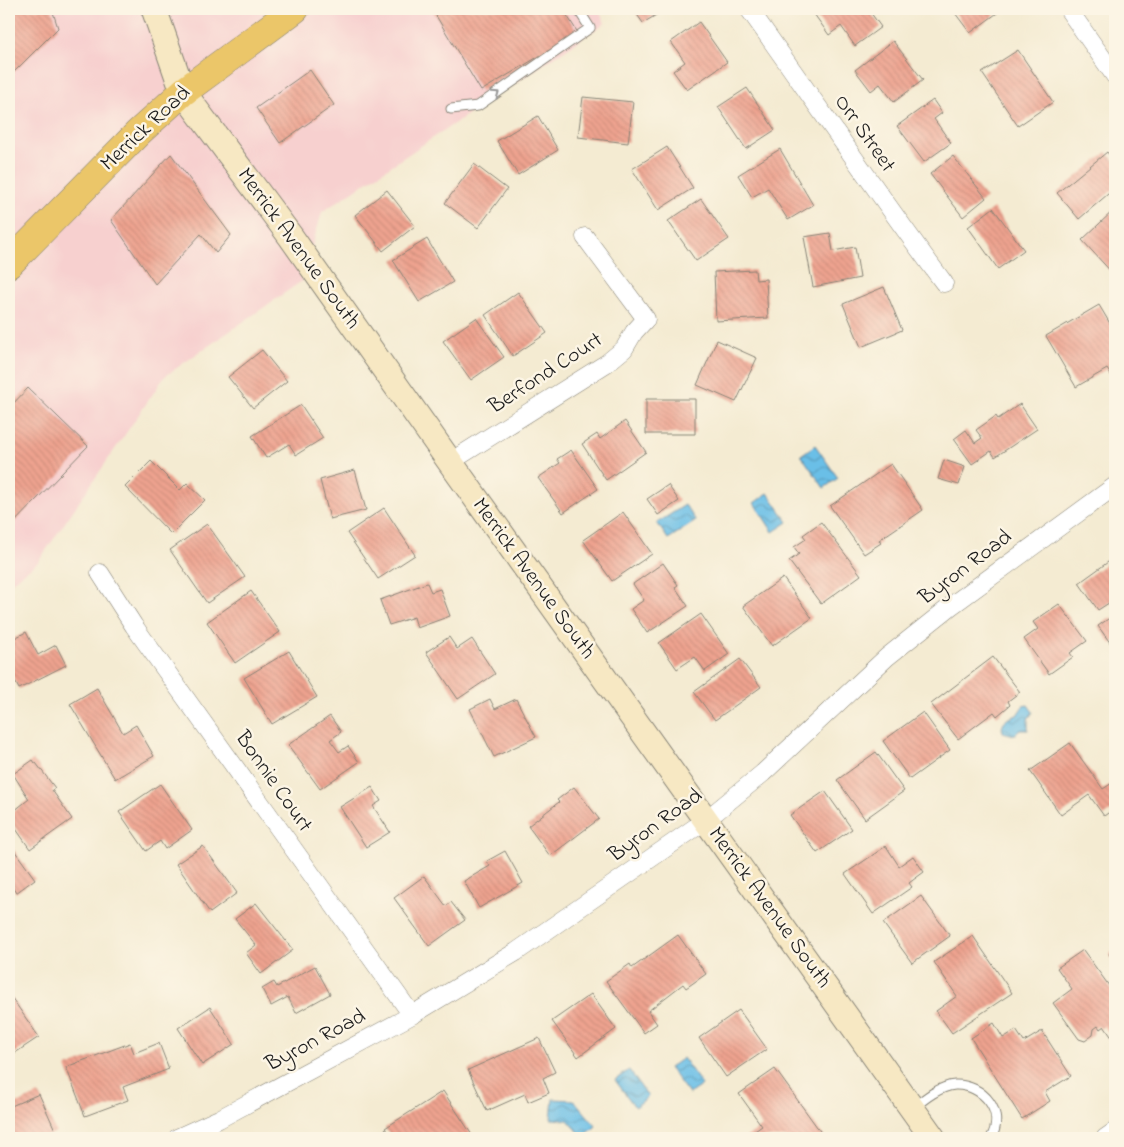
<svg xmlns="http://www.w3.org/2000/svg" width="1124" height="1147" font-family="'Indie Flower',sans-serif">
  <defs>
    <pattern id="water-waves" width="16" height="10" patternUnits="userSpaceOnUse" patternTransform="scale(1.25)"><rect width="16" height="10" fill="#6bbfe7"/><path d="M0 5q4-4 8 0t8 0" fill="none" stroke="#579aba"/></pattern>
    <pattern id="building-back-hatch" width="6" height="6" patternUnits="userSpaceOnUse" patternTransform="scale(1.25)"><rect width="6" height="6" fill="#eea38f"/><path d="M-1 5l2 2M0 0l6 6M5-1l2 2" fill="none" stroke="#cc8c7b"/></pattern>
  </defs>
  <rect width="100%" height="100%" fill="#fcf5e5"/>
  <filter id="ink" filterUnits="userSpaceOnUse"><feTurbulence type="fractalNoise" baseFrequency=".02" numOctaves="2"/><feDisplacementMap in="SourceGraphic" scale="10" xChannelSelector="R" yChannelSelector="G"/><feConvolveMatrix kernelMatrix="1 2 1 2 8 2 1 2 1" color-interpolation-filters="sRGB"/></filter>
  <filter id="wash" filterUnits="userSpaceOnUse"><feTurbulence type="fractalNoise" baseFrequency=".0096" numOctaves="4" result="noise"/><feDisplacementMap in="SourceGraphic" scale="20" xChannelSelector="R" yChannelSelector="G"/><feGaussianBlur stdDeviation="1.12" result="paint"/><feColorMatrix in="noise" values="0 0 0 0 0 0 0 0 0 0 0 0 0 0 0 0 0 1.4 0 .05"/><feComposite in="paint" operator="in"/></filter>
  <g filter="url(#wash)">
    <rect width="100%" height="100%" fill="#f4ebd2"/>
    <!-- built -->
    <path fill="#f7d0cf" d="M9,9h589l7,14 -283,189 -20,69 -137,95 -127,186 -29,22z"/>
    <!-- water -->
    <path fill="url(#water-waves)" stroke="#446e82" d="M815,445l23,33 -14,10 -23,-33z
      M768,493l20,29 -15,10 -19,-29z
      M685,505l11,16 -28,18 -11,-16z
      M1028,705l5,7 -5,7v11h-8l-6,5 -11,-3 -1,-4c3,-10 6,-9 15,-13l6,-9z
      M683,1058l19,27 -13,9 -20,-26z
      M629,1070l19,27 -13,10 -20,-27z
      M553,1099l21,1 22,26 -13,11 -15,-17 -17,-1z"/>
    <g id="blocks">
      <!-- building -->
      <path fill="url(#building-back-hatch)" d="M9,9h43l6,19 -49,49z
        M432,9h131l15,24 -97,58z
        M633,9h33l-23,14z
        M822,9h46l13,18 -26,19 -14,-20 -12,9 -15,-21z
        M952,9h47l1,2 -30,22z
        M699,22l28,40 -40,28 -14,-19 12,-9 -14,-20z
        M893,41l30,39 -29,22 -14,-18 -9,7 -16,-21z
        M1018,50l35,52 -35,24 -36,-53z
        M310,70l24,35 -54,38 -24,-35z
        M747,88l28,42 -29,19 -28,-42z
        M583,97l50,5 -5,41 -50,-6z
        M933,100l9,13 -8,6 17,24 -27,19 -27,-36z
        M538,116l20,34 -40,25 -21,-34z
        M667,147l26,41 -35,22 -26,-41z
        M780,149l33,56 -25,15 -20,-32 -16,9 -14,-22z
        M1107,152l8,10v26l-36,31 -22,-26z
        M171,154l60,81 -15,18 -15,-19 -46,50 -44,-64z
        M953,156l33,42 -23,19 -33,-43z
        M474,164l33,25 -29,39 -33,-25z
        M387,190l28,36 -32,25 -28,-36z
        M701,199l28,40 -33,22 -28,-40z
        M993,208l31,42 -26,19 -30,-42z
        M1115,209v67l-33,-36z
        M830,233l3,18 22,-4 5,31 -47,9 -9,-50z
        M427,239l26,43 -34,20 -26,-42z
        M755,270l1,10 10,-1 2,39 -52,3 -2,-49z
        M884,287l18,43 -41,17 -18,-43z
        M518,292l29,41 -34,23 -28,-41z
        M1099,305l16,27v49l-8,-12 -31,18 -30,-51z
        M476,318l28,39 -33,23 -28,-39z
        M717,340l40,18 -21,44 -39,-17z
        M262,350l25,31 -34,27 -25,-31z
        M28,388l60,58 -79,82v-120z
        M646,399h49v35h-49z
        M1020,404l17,25 -42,28 -4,-6 -19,13 -18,-25 12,-9 9,13 7,-5 -6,-8 20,-14 2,3z
        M301,405l22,33 -27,17 -7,-11 -23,14 -14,-22z
        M625,421l21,31 -40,28 -24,-36 15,-10 3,5z
        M571,450l27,39 -35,24 -25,-35 22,-15 -3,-4z
        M944,460l21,7 -6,18 -21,-6z
        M151,461l29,29 7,-7 18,17 -34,34 -46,-47z
        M891,464l32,46 -44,30 2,3 -17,11 -34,-48z
        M355,470l11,40 -36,9 -10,-39z
        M668,485l11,16 -21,14 -11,-16z
        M384,508l31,47 -37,24 -31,-46z
        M623,512l29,42 -40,27 -29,-41z
        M821,522l40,53 -40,29 -32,-43 10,-7 -5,-7 12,-8 -3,-4z
        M207,524l38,53 -38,26 -37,-53z
        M1115,557v42l-17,11 -19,-27z
        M663,563l15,22 -3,2 13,19 -41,27 -16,-24 13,-9 -11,-16z
        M783,578l29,40 -40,28 -29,-40z
        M427,583l4,9 9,-3 10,27 -33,12 -3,-11 -25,8 -9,-25z
        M251,591l29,41 -45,31 -28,-41z
        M1059,604l28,37 -17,12 3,4 -24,17 -25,-35 14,-10 -5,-7z
        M701,614l28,40 -24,17 -10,-14 -18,12 -18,-26z
        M1111,617l4,6v18l-4,3 -13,-18z
        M26,632l12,23 18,-10 10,20 -47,24 -10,-19v-29z
        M449,637l8,12 15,-10 23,35 -37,25 -32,-47z
        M289,651l28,46 -45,27 -28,-46z
        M993,657l27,35 -12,9 2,4 -13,11 -3,-4 -36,27 -27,-35z
        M740,659l21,28 -46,33 -21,-28z
        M97,688l26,45 13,-8 18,31 -39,23 -45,-75z
        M490,699l5,10 21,-10 20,38 -42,20 -24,-48z
        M923,712l27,38 -40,29 -27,-38z
        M330,716l11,16 -11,8 9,12 9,-6 11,16 -39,27 -32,-44z
        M1070,743l33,46 9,-6 3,4v21l-11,8 -15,-21 -28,20 -31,-44z
        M876,752l28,39 -39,28 -28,-39z
        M33,760l2,3h1l19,25 -3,2 20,29 -42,30 -21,-30v-4l20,-16 -16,-25z
        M160,784l32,46 -27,19 -5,-8 -14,10 -27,-39z
        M372,787l9,14 -8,5 17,26 -24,15 -26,-40z
        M574,787l25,32 -49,37 -22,-30 31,-24 -2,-2z
        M825,791l27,38 -35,24 -27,-38z
        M9,843l26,36 -19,14 -7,-11z
        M203,846l34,47 -27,20 -34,-49z
        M886,846l13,20 14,-10 11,16 -15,11 3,4 -39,27 -28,-40z
        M505,851l18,32 -44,25 -15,-27 26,-15 -3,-5z
        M424,876l22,30 5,-4 14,18 -36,26 -35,-48z
        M921,896l29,40 -38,27 -29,-40z
        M256,903l37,47 -32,24 -15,-21 10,-8 -21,-26z
        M678,935l28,39 -20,14 -3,-4 -35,27 9,13 -13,9 -38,-52 24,-17 2,4z
        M973,936l39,57 -60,40 -16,-22 21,-15 -23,-34z
        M1083,950l32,44v48l-11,-16 -4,3 -2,-3 -4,3 -1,6 -8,6 -6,-2 -26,-36 19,-14 -15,-21z
        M1115,950v12l-6,-8z
        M315,966l15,28 -34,19 -8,-16 -17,9 -9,-17 12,-7 3,5z
        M9,994l30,43 -30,20z
        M591,994l25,35 -38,28 -26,-36z
        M210,1007l24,37 -32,21 -24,-37z
        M739,1010l28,39 -41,28 -27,-39z
        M994,1023l9,15 13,-8 8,12 18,-11 29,45 -26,16 5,9 -28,18 -51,-81z
        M539,1038l16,34 -12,6 6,15 -21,9 -3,-8 -38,17 -19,-41z
        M130,1043l4,10 25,-10 10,26 -46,18 5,13 -43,16 -19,-49z
        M775,1069l50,69h-80l17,-12 -23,-32z
        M443,1091l31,47h-82l-7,-10z
        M39,1094l17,38 -14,6h-33v-31z"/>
    </g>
  </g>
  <g filter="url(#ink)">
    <use href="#blocks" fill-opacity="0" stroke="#888477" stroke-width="1"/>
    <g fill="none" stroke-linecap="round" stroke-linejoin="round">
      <defs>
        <path id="lane" d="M451,109l27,-3 112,-78 -12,-19
          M913,1108c11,-9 27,-22 42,-23 28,-1 51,27 36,53"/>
        <path id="street" d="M749,9c65,91 128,184 195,274
          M1068,9l47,67
          M450,462l157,-99 17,-14 10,-17 12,-13 -61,-82
          M100,573l34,53 278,389
          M177,1138l42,-19 193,-104 104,-63 190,-132 57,-47 124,-116 64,-51 164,-120
          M1105,1138l10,-7"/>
        <path id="secondary" d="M154,9l29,83 108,145 159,225 483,676"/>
        <path id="primary" d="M9,264l129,-131 45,-41 112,-83"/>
      </defs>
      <!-- lane casing -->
      <use href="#lane" stroke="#888477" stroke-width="11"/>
      <!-- street casing -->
      <use href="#street" stroke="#888477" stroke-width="19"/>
      <!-- secondary casing -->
      <use href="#secondary" stroke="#888477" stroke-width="27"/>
      <!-- primary casing -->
      <use href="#primary" stroke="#888477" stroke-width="29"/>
      <!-- lane -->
      <use href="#lane" stroke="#fff" stroke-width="9"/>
      <!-- street -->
      <use href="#street" stroke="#fff" stroke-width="18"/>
      <!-- secondary -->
      <use href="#secondary" stroke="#f7e8c3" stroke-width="25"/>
      <!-- primary -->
      <use href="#primary" stroke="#ebc669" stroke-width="28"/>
    </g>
    <!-- one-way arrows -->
    <defs><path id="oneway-chevron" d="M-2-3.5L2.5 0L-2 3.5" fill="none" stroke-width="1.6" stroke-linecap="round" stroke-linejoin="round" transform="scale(1.25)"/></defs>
    <use stroke="#999" href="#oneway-chevron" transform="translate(496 94) rotate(-35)"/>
  </g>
  <g text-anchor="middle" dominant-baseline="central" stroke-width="5" stroke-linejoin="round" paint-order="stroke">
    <!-- street labels -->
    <g font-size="22" fill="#1c1c1c" stroke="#fcf5e5">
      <text transform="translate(146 129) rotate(-43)">Merrick Road</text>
      <text transform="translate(864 134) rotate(55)">Orr Street</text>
      <text transform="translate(298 249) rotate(54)">Merrick Avenue South</text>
      <text transform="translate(546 374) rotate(-33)">Berfond Court</text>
      <text transform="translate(966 568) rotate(-37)">Byron Road</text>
      <text transform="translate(533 579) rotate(54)">Merrick Avenue South</text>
      <text transform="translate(273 782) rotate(55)">Bonnie Court</text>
      <text transform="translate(656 826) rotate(-36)">Byron Road</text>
      <text transform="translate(769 908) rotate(54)">Merrick Avenue South</text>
      <text transform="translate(316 1041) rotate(-28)">Byron Road</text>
    </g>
  </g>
  <!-- margin -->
  <rect width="1124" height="1147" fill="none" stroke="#fcf5e5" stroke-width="30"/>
</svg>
